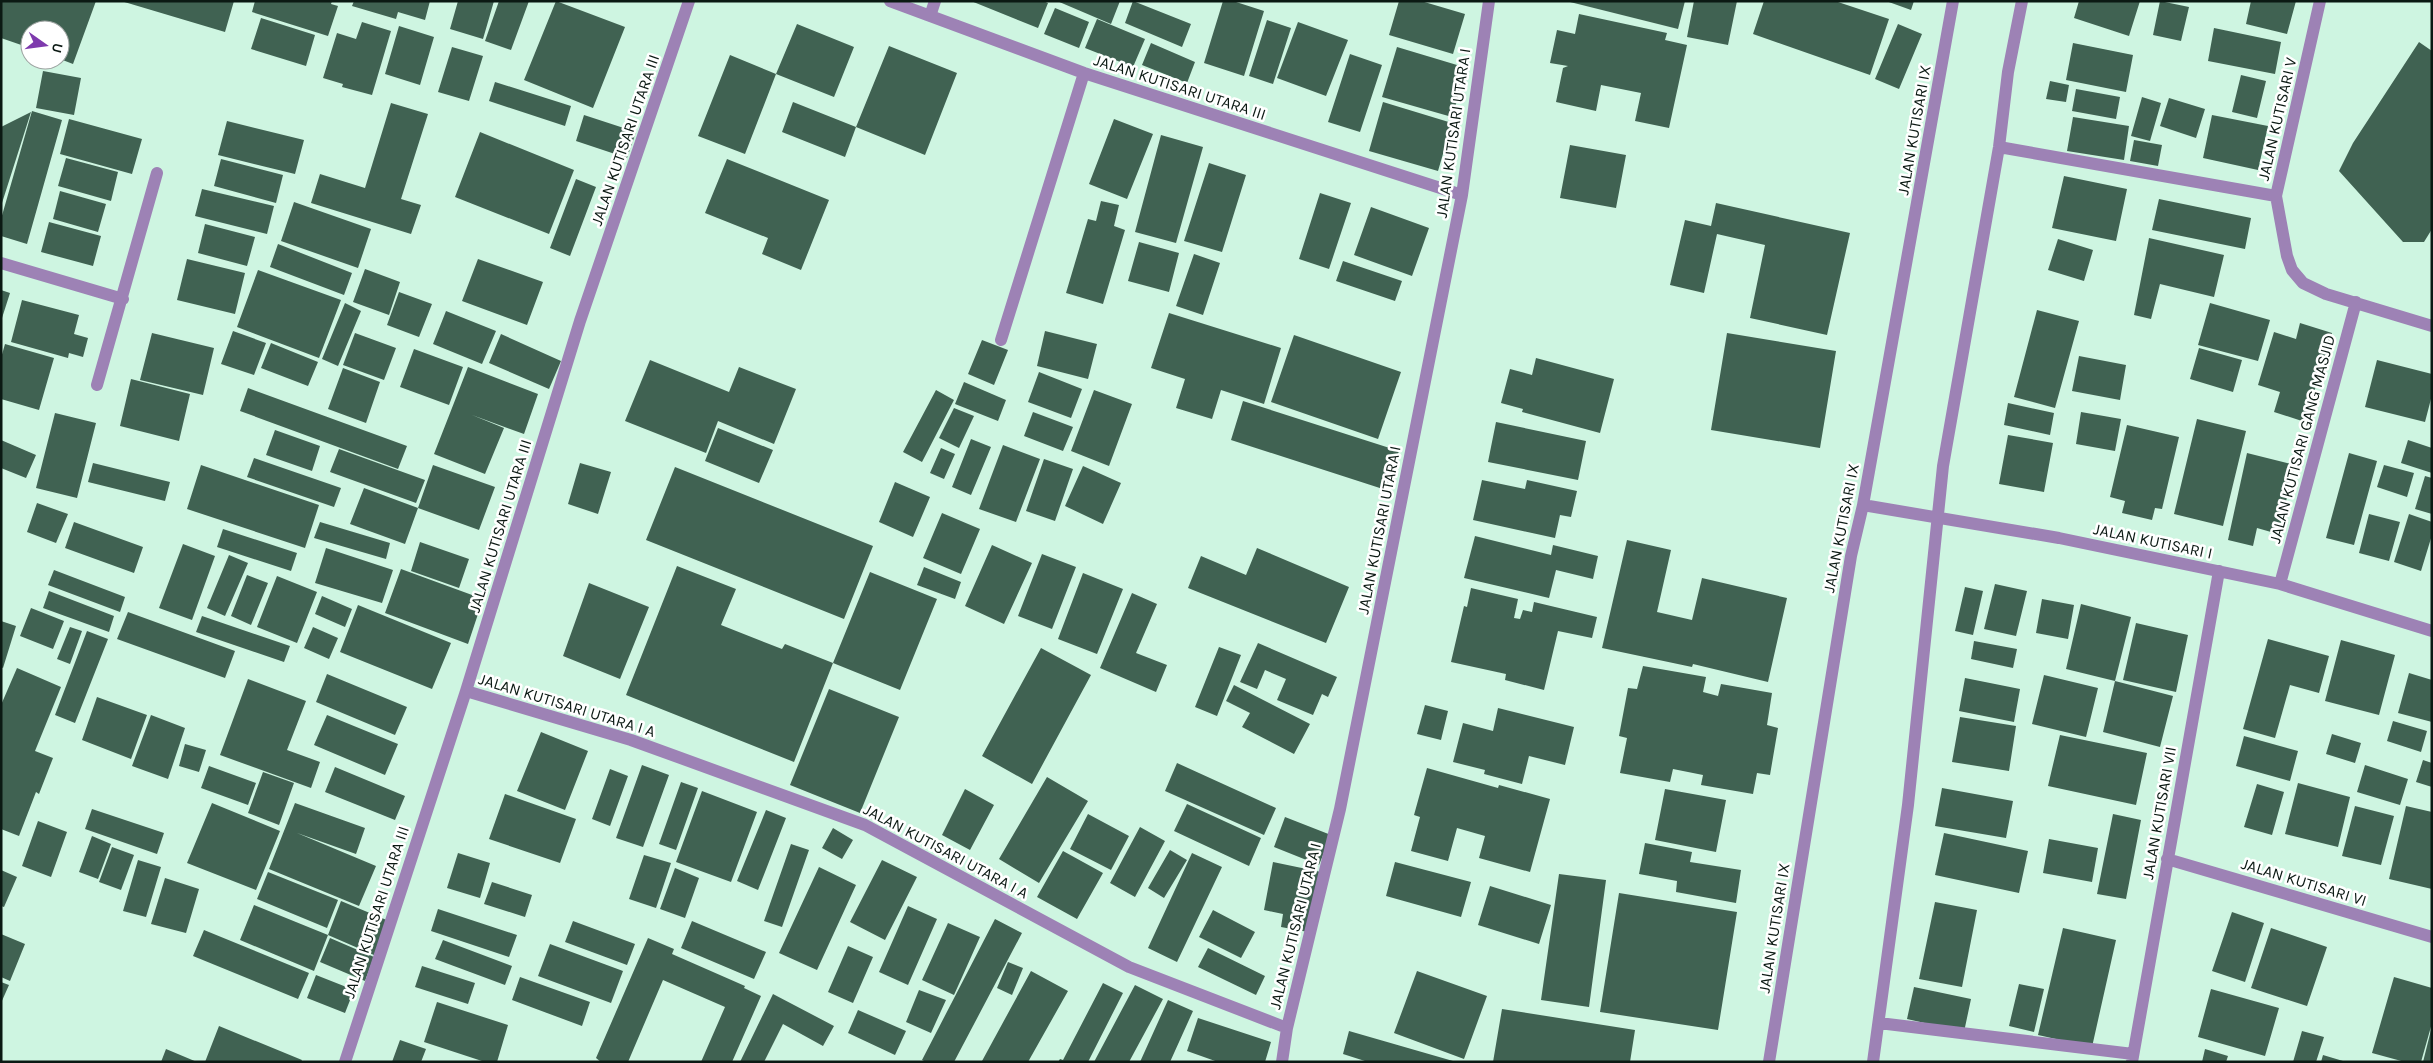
<svg xmlns="http://www.w3.org/2000/svg" width="2433" height="1063" font-family="Karla,sans-serif">
  <rect width="100%" height="100%" fill="#cef5e1"/>
  <!-- building -->
  <path fill="#406252" d="M1,1h95l-23,63 -13,-5v-29h-30v18l-29,-10z
    M121,1h113l-9,31z
    M255,1h77l-1,3 7,2 -10,30 -76,-24z
    M354,1h76l-5,19 -27,-8 -2,7 -44,-13z
    M458,1h36l-11,38 -33,-10z
    M499,1h30l-18,49 -26,-9z
    M556,1l69,26 -32,81 -69,-28z
    M971,1h72l5,2 -10,25z
    M1057,1h63l-9,23z
    M1133,1l58,23 -9,23 -57,-24z
    M1223,1h10l31,10 -20,65 -40,-13z
    M1399,1h22l44,13 -12,40 -64,-19z
    M1566,1h119l-7,28z
    M1694,1h43l-9,44 -41,-8z
    M1764,1h71l54,18 -19,56 -117,-41z
    M1886,1h28l-3,9z
    M2079,1h61l-11,35 -55,-18z
    M2160,1l29,6 -8,34 -28,-6z
    M2251,1h45l-9,33 -41,-10z
    M1055,8l34,14 -10,26 -35,-14z
    M1579,14l88,19 -2,7 22,5 -18,83 -34,-7 6,-28 -40,-8 -5,26 -40,-9 7,-34 5,-2 -18,-3 7,-33 18,4z
    M261,18l54,17 -9,31 -55,-17z
    M1097,19l48,20 -12,28 -48,-19z
    M1267,20l24,8 -18,56 -24,-8z
    M362,22l29,9 -19,64 -30,-8 1,-3 -20,-6 14,-45 19,6z
    M1298,22l50,18 -22,56 -49,-18z
    M797,24l57,23 -20,50 -58,-23z
    M1898,24l24,10 -23,55 -24,-10z
    M399,26l35,11 -14,48 -35,-11z
    M2214,28l67,14 -6,32 -67,-13z
    M2419,42l13,9v178l-8,13h-21l-64,-71 14,-28z
    M1151,43l44,19 -8,21 -45,-18z
    M2073,43l60,12 -7,37 -60,-12z
    M889,46l68,27 -32,82 -69,-28z
    M452,47l31,9 -14,45 -31,-9z
    M1397,47l70,21 -15,49 -70,-20z
    M1350,54l32,11 -22,67 -32,-10z
    M730,55l46,19 -31,80 -47,-18z
    M43,71l38,7 -7,37 -38,-7z
    M2241,75l25,6 -9,37 -25,-6z
    M2050,81l19,4 -3,17 -20,-3z
    M495,82l76,24 -6,20 -76,-25z
    M2076,89l44,8 -4,22 -44,-8z
    M2142,97l19,6 -11,38 -19,-5z
    M2169,98l36,11 -9,29 -36,-12z
    M793,102l63,25 -11,30 -63,-25z
    M1383,102l69,21 -14,48 -69,-20z
    M391,103l37,11 -27,85 20,6 -10,29 -100,-31 9,-29 45,14z
    M32,111l30,9 -35,124 -26,-8v-17z
    M31,112l-29,91h-1v-76z
    M584,115l52,17 -9,26 -51,-17z
    M2212,115l56,11 -10,44 -55,-12z
    M2073,117l56,9 -5,34 -57,-9z
    M69,119l73,20 -10,35 -72,-20z
    M1114,119l39,15 -26,65 -38,-15z
    M227,121l77,19 -9,34 -77,-19z
    M480,132l94,38 -25,64 -94,-37z
    M1161,135l42,12 -27,96 -41,-11z
    M2134,140l28,5 -4,21 -28,-5z
    M1570,145l56,10 -10,53 -56,-10z
    M66,158l52,14 -7,29 -53,-15z
    M221,159l62,16 -7,28 -62,-17z
    M727,159l102,41 -28,70 -39,-16 6,-16 -63,-25z
    M1209,163l37,12 -24,77 -38,-11z
    M2064,176l63,13 -11,52 -64,-13z
    M576,179l20,8 -26,69 -20,-8z
    M202,189l72,17 -7,28 -72,-18z
    M60,191l46,13 -8,28 -45,-13z
    M1320,193l31,10 -22,66 -30,-10z
    M2159,199l92,19 -6,31 -93,-19z
    M1101,201l18,4 -5,21 11,4 -22,74 -37,-11 22,-74 8,2z
    M294,202l77,27 -13,39 -77,-27z
    M1716,203l134,30 -23,102 -77,-17 15,-73 -48,-11 -13,59 -34,-8 15,-65 26,6z
    M1371,207l58,21 -17,48 -58,-21z
    M49,222l52,14 -8,30 -52,-14z
    M205,224l50,13 -8,29 -49,-13z
    M2149,238l75,17 -10,42 -54,-13 -9,35 -17,-4z
    M2058,239l35,11 -9,31 -36,-11z
    M1139,242l40,11 -10,39 -41,-11z
    M278,244l74,29 -8,22 -74,-28z
    M1194,254l26,9 -17,52 -27,-9z
    M187,259l58,14 -10,41 -58,-14z
    M478,259l65,23 -16,43 -65,-24z
    M1343,261l59,20 -7,20 -59,-20z
    M365,269l35,13 -11,33 -36,-13z
    M258,270l83,30 -22,58 -82,-31z
    M1,290l9,3 -8,25h-1z
    M399,292l33,12 -13,33 -32,-12z
    M22,300l57,15 -5,19 14,4 -5,19 -14,-4 -1,5 -57,-16z
    M345,303l16,8 -23,55 -16,-7z
    M2210,303l60,17 -12,41 -60,-16z
    M2037,310l42,11 -24,87 -41,-11z
    M446,311l50,20 -14,33 -49,-20z
    M1169,313l112,35 -17,56 -43,-14 -9,29 -36,-11 9,-29 -34,-11z
    M2300,323l32,10 -27,89 -31,-10 6,-20 -22,-7 16,-53 22,7z
    M233,331l33,12 -12,32 -33,-11z
    M1045,331l52,13 -9,35 -51,-13z
    M152,333l62,15 -11,47 -63,-15z
    M355,333l41,15 -12,32 -41,-15z
    M1727,333l109,18 -16,97 -109,-18z
    M501,334l60,27 -12,28 -60,-26z
    M1294,335l107,37 -23,67 -107,-37z
    M982,340l26,10 -14,35 -26,-11z
    M271,343l47,19 -10,24 -47,-18z
    M5,344l49,14 -15,52 -38,-11v-41z
    M2199,348l43,12 -9,32 -43,-13z
    M414,349l49,18 -14,38 -49,-18z
    M2079,356l47,9 -6,35 -48,-9z
    M1536,358l78,21 -14,54 -78,-21 1,-3 -22,-6 9,-34 22,6z
    M650,360l79,32 10,-25 57,22 -22,55 -56,-23 -12,32 -81,-32z
    M2377,360l55,14v21l-7,27 -60,-15z
    M468,367l70,27 -14,40 -52,-19 32,13 -19,46 -51,-20z
    M343,368l37,14 -14,41 -38,-14z
    M1039,372l43,17 -11,29 -43,-16z
    M131,379l59,15 -11,47 -59,-15z
    M964,382l42,18 -8,21 -43,-17z
    M248,388l159,58 -9,23 -158,-58z
    M936,390l18,10 -32,62 -19,-10z
    M1094,390l38,14 -23,62 -38,-15z
    M1243,401l156,50 -13,39 -155,-50z
    M2008,403l46,10 -4,22 -46,-10z
    M954,408l20,8 -15,32 -20,-10z
    M1033,412l40,15 -10,24 -39,-15z
    M2081,412l40,7 -6,32 -39,-7z
    M55,413l41,10 -19,75 -41,-10z
    M2197,419l49,12 -23,95 -49,-12z
    M1496,422l90,19 -8,39 -90,-18z
    M2127,425l52,12 -17,72 -7,-1 -3,12 -30,-7 3,-12 -15,-4z
    M718,428l55,22 -14,33 -54,-22z
    M275,430l45,16 -8,25 -46,-16z
    M2008,435l45,8 -9,49 -45,-8z
    M971,439l20,8 -20,48 -19,-8z
    M1,440l35,15 -10,23 -25,-10z
    M2408,440l24,8v25l-31,-10z
    M1003,445l37,14 -24,63 -37,-13z
    M941,448l14,6 -11,25 -14,-6z
    M339,449l86,31 -9,23 -86,-31z
    M2247,453l48,12 -17,69 -21,-6 -4,18 -25,-6z
    M2349,453l28,8 -23,84 -28,-7z
    M254,458l87,30 -7,19 -87,-30z
    M1044,459l29,10 -18,52 -29,-10z
    M93,463l77,19 -5,19 -77,-19z
    M580,463l31,9 -13,42 -30,-10z
    M201,465l118,40 -14,43 -118,-39z
    M433,465l62,22 -16,43 -61,-22z
    M2384,465l30,8 -7,24 -30,-10z
    M1083,466l38,17 -18,41 -38,-18z
    M675,467l198,79 -29,73 -198,-79z
    M2425,476l7,2v36l-17,-5z
    M1482,480l43,9 2,-9 50,11 -6,26 -11,-2 -5,23 -82,-18z
    M895,482l35,15 -17,40 -34,-15z
    M364,488l54,20 -13,36 -55,-20z
    M37,503l31,11 -12,29 -29,-11z
    M942,513l38,16 -19,45 -38,-16z
    M2369,514l31,8 -11,39 -30,-8z
    M2409,514l23,8v13l-11,36 -27,-9z
    M74,522l69,25 -9,26 -69,-25z
    M320,522l70,21 -4,16 -72,-21z
    M223,529l74,24 -6,18 -74,-24z
    M1475,536l76,19 2,-10 45,11 -5,23 -37,-9 -7,28 -85,-20z
    M1627,540l44,10 -14,62 35,8 10,-42 85,20 -19,84 -75,-18 -1,3 -90,-19z
    M420,542l49,17 -10,29 -48,-17z
    M183,544l32,12 -23,64 -33,-12z
    M992,545l40,18 -28,61 -39,-18z
    M326,548l67,22 -11,33 -67,-20z
    M1257,548l92,39 -23,56 -138,-55 13,-32 45,19z
    M1042,554l34,13 -24,62 -34,-13z
    M229,555l19,8 -23,53 -18,-8z
    M677,566l59,23 -15,36 61,24 3,-5 48,19 -39,99 -168,-67z
    M924,567l37,15 -6,17 -38,-14z
    M401,569l82,30 -15,45 -83,-31z
    M54,570l71,27 -5,15 -72,-27z
    M870,572l67,27 -37,91 -67,-27z
    M1083,573l40,16 -26,65 -39,-15z
    M247,575l21,8 -17,42 -20,-9z
    M277,576l40,16 -20,51 -40,-16z
    M589,583l60,24 -29,72 -57,-23z
    M1995,584l32,7 -11,45 -32,-7z
    M1965,587l18,4 -10,44 -18,-4z
    M1471,588l47,11 -4,19 6,1 3,-9 9,2 2,-10 63,15 -5,21 -34,-7 -14,59 -39,-10 1,-6 -55,-12 13,-56 3,1z
    M49,591l65,25 -5,16 -66,-24z
    M1132,593l25,11 -21,49 31,12 -11,27 -56,-24z
    M322,596l30,13 -7,18 -30,-13z
    M2042,599l32,6 -6,34 -32,-6z
    M2081,604l50,13 -16,64 -49,-12z
    M358,605l93,38 -19,46 -92,-37z
    M31,608l33,13 -11,28 -33,-13z
    M128,612l107,39 -10,27 -108,-39z
    M202,616l88,30 -6,16 -88,-30z
    M1,621l15,5 -13,42 -2,-1z
    M2136,623l52,12 -12,57 -53,-12z
    M70,627l12,4 -12,33 -13,-5z
    M313,627l25,11 -9,21 -25,-11z
    M87,631l21,8 -33,84 -20,-8z
    M2268,639l61,17 -10,37 -29,-8 -15,53 -32,-9z
    M2341,640l54,15 -16,60 -54,-14z
    M1974,641l43,8 -4,19 -42,-9z
    M1258,643l79,34 -9,20 -6,-3 -9,21 -36,-15 9,-21 -21,-9 -8,19 -17,-7z
    M1219,647l22,8 -24,61 -22,-9z
    M1041,648l50,27 -59,109 -50,-28z
    M1643,666l63,11 -3,15 15,4 3,-12 51,9 -5,32 11,3 -8,47 -13,-2 -4,21 -52,-9 2,-10 -30,-6 -3,13 -50,-9 7,-35 -8,-2 9,-48 9,1z
    M17,668l44,19 -26,64 18,7 -14,36 -3,-2 -17,44 -18,-7v-124z
    M2409,673l23,7v42l-34,-9z
    M327,674l80,33 -12,28 -79,-33z
    M2044,675l54,13 -12,49 -54,-13z
    M1965,678l55,11 -6,33 -55,-11z
    M248,679l58,22 -19,49 33,12 -9,26 -91,-33z
    M2115,681l58,15 -13,51 -57,-15z
    M1234,685l76,39 -16,30 -52,-27 8,-14 -24,-12z
    M829,689l70,28 -39,96 -70,-28z
    M97,697l50,18 -16,44 -49,-19z
    M1425,705l23,6 -7,29 -24,-6z
    M1498,708l76,19 -9,38 -36,-9 -7,28 -38,-10 1,-4 -32,-8 10,-39 30,8z
    M151,715l34,13 -17,51 -36,-13z
    M327,715l71,29 -13,31 -71,-30z
    M1960,717l56,9 -7,45 -57,-9z
    M2393,721l34,10 -6,21 -34,-11z
    M541,732l47,19 -23,59 -48,-19z
    M2332,734l29,9 -6,20 -29,-9z
    M2060,735l87,18 -11,52 -88,-19z
    M2244,736l54,15 -8,30 -54,-15z
    M185,744l21,6 -7,22 -20,-6z
    M2423,760l9,3v24l-16,-5z
    M1177,763l99,45 -12,27 -99,-44z
    M642,765l27,10 -26,72 -27,-9z
    M2365,765l43,14 -8,26 -43,-13z
    M209,766l47,17 -8,22 -47,-17z
    M335,767l70,29 -10,24 -70,-28z
    M1427,768l71,20 1,-3 51,14 -20,73 -51,-14 6,-22 -28,-8 -9,33 -37,-10 9,-34 -6,-2z
    M610,769l18,7 -18,50 -18,-7z
    M263,772l31,11 -15,42 -31,-12z
    M1047,777l41,24 -49,82 -40,-24z
    M681,782l17,6 -22,62 -17,-6z
    M2298,783l52,14 -12,50 -53,-13z
    M2257,784l27,8 -12,43 -28,-8z
    M1942,788l71,13 -7,37 -71,-12z
    M965,789l29,16 -24,45 -28,-15z
    M1665,789l61,11 -10,52 -61,-12z
    M702,791l55,21 -26,70 -55,-20z
    M505,794l71,25 -16,44 -71,-24z
    M212,803l68,28 -24,59 -69,-27z
    M295,803l70,25 -9,26 -59,-21 79,33 -17,40 -90,-37z
    M1187,804l74,34 -12,28 -75,-35z
    M2355,806l39,10 -13,49 -39,-9z
    M2406,806l26,6v77l-43,-10z
    M92,809l72,24 -7,21 -72,-25z
    M766,810l20,8 -28,72 -21,-9z
    M1088,814l41,22 -18,34 -41,-21z
    M2113,814l28,6 -15,79 -29,-5z
    M1285,817l46,18 -12,30 -45,-18z
    M38,821l29,11 -16,45 -29,-11z
    M1140,827l25,14 -30,56 -25,-14z
    M833,828l20,12 -11,19 -20,-11z
    M1944,833l84,18 -9,42 -84,-18z
    M92,836l19,8 -13,35 -19,-7z
    M2049,839l49,9 -6,34 -49,-9z
    M1645,843l47,9 -2,10 51,8 -5,33 -60,-11 1,-11 -38,-7z
    M791,844l18,6 -27,77 -18,-6z
    M112,847l22,8 -13,35 -22,-8z
    M1170,850l17,10 -23,38 -16,-10z
    M1063,851l40,22 -26,46 -40,-22z
    M458,853l32,10 -10,35 -33,-10z
    M1192,853l30,14 -45,95 -29,-14z
    M644,855l27,8 -15,45 -27,-9z
    M138,860l23,7 -15,50 -23,-6z
    M882,860l35,17 -32,63 -35,-18z
    M1273,862l48,10 -13,60 -27,-5 2,-13 -19,-4z
    M1395,862l76,20 -10,35 -75,-21z
    M819,867l37,18 -39,85 -38,-17z
    M675,868l24,10 -14,40 -25,-9z
    M1,870l16,7 -13,30 -3,-1z
    M268,872l70,28 -11,28 -70,-29z
    M1559,874l47,6 -17,127 -48,-7z
    M165,878l34,11 -13,44 -35,-9z
    M492,882l40,13 -7,22 -41,-13z
    M1490,886l61,19 -12,39 -61,-19z
    M1619,893l118,19 -19,118 -118,-18z
    M341,901l48,20 -15,34 -46,-20z
    M1935,902l42,8 -15,77 -43,-8z
    M254,905l74,30 -14,36 -74,-31z
    M908,906l29,13 -29,66 -29,-13z
    M438,909l79,26 -8,22 -78,-26z
    M1213,910l42,22 -14,26 -42,-21z
    M2232,912l32,11 -19,59 -33,-11z
    M995,919l27,14 -68,129h-28l-4,-2z
    M573,921l62,23 -8,21 -62,-23z
    M692,921l74,31 -12,27 -73,-31z
    M948,923l32,14 -26,58 -32,-15z
    M2063,928l53,12 -24,107 -54,-12z
    M2271,928l56,19 -20,59 -56,-18z
    M204,930l105,43 -11,26 -105,-43z
    M1,934l24,10 -15,37 -9,-4z
    M330,938l44,19 -9,24 -45,-19z
    M648,938l26,11 -2,5 73,32 -1,2 17,8 -29,66h-31l24,-55 -62,-27 -35,82h-27l-5,-4z
    M443,940l69,26 -7,19 -70,-26z
    M550,944l73,27 -12,32 -73,-27z
    M848,946l25,11 -20,46 -25,-11z
    M1208,948l57,28 -9,19 -58,-28z
    M1008,962l15,6 -11,27 -15,-7z
    M422,966l53,17 -7,21 -53,-17z
    M1031,971l37,20 -40,71h-45l-1,-1z
    M1417,971l70,25 -23,63 -70,-26z
    M316,975l38,15 -9,23 -38,-15z
    M520,977l70,25 -8,24 -70,-26z
    M2394,977l38,11v35l-11,39h-16l-33,-9z
    M1,982l8,3 -8,18z
    M1103,983l20,10 -35,69h-30l2,-3 3,1z
    M2019,984l25,5 -10,43 -25,-6z
    M1135,985l28,14 -34,63h-35z
    M1914,987l57,12 -7,33 -57,-13z
    M2211,989l68,19 -14,48 -67,-19z
    M919,990l27,10 -15,33 -25,-11z
    M773,994l61,32 -11,20 -40,-22 -19,38h-24z
    M1168,1000l25,11 -23,51h-30z
    M437,1002l71,23 -11,37h-12l-61,-20z
    M1502,1009l133,21 -5,32h-137z
    M858,1010l48,21 -11,24 -47,-22z
    M1198,1018l73,24 -6,20h-47l-31,-11z
    M219,1026l83,34 -1,2h-96z
    M2431,1030l1,32h-9z
    M1349,1031l104,30v1h-85l-25,-8z
    M2302,1031l22,6 -8,25h-23z
    M400,1040l26,9 -5,13h-29z
    M166,1049l31,13h-36z
    M2205,1049l23,7 -2,6h-24z
    M2323,1055l20,6v1h-22z"/>
  <g fill="none" stroke-linecap="round" stroke-linejoin="round">
    <!-- minor -->
    <path stroke="#9d82b5" stroke-width="12" d="M890,1l194,72 378,122
      M2320,1l-44,195 11,60 5,14 11,13 23,11 106,32
      M930,16l5,-15
      M1999,147l277,49
      M1,263l122,36
      M1001,340l83,-267
      M97,385l60,-212
      M1863,505l196,33 221,46 152,47
      M2280,584l76,-282
      M466,691l165,49 234,85 264,142 158,61
      M2167,859l265,78
      M1879,1023l254,31
      M345,1062l121,-371 114,-370 109,-320
      M1282,1062l5,-34 53,-219 122,-614 27,-194
      M1769,1062l82,-506 12,-51 90,-504
      M1873,1062l35,-257 35,-339 56,-319 9,-75 14,-71
      M2132,1062l87,-491"/>
  </g>
  <g text-anchor="middle" dominant-baseline="central" stroke-width="5" stroke-linejoin="round" paint-order="stroke">
    <!-- street labels -->
    <g font-size="16" fill="#0b1913" stroke="#fff">
      <text transform="translate(1180 87) rotate(18)">JALAN KUTISARI UTARA III</text>
      <text transform="translate(2277 119) rotate(-77)">JALAN KUTISARI V</text>
      <text transform="translate(1914 130) rotate(-80)">JALAN KUTISARI IX</text>
      <text transform="translate(1453 133) rotate(-82)">JALAN KUTISARI UTARA I</text>
      <text transform="translate(625 140) rotate(-71)">JALAN KUTISARI UTARA III</text>
      <text transform="translate(2302 439) rotate(-75)">JALAN KUTISARI GANG MASJID</text>
      <text transform="translate(500 526) rotate(-73)">JALAN KUTISARI UTARA III</text>
      <text transform="translate(1841 528) rotate(-79)">JALAN KUTISARI IX</text>
      <text transform="translate(1379 530) rotate(-79)">JALAN KUTISARI UTARA I</text>
      <text transform="translate(2153 541) rotate(12)">JALAN KUTISARI I</text>
      <text transform="translate(567 705) rotate(17)">JALAN KUTISARI UTARA I A</text>
      <text transform="translate(2159 813) rotate(-80)">JALAN KUTISARI VII</text>
      <text transform="translate(946 851) rotate(28)">JALAN KUTISARI UTARA I A</text>
      <text transform="translate(2304 882) rotate(17)">JALAN KUTISARI VI</text>
      <text transform="translate(376 912) rotate(-72)">JALAN KUTISARI UTARA III</text>
      <text transform="translate(1295 926) rotate(-76)">JALAN KUTISARI UTARA I</text>
      <text transform="translate(1774 928) rotate(-81)">JALAN KUTISARI IX</text>
    </g>
  </g>
  <!-- border -->
  <rect width="2433" height="1063" fill="none" stroke="#0b1913" stroke-width="5"/>
  <!-- north arrow -->
  <g transform="translate(45 45) rotate(104)"><circle r="24" fill="#ffffff" stroke="#9da3a1"/>
  <path d="M0-4L9 19L0 12L-9 19Z" fill="#7e3aad"/>
  <text y="-8" font-size="14" font-weight="bold" text-anchor="middle" fill="#0b1913">U</text>
  </g>
</svg>
